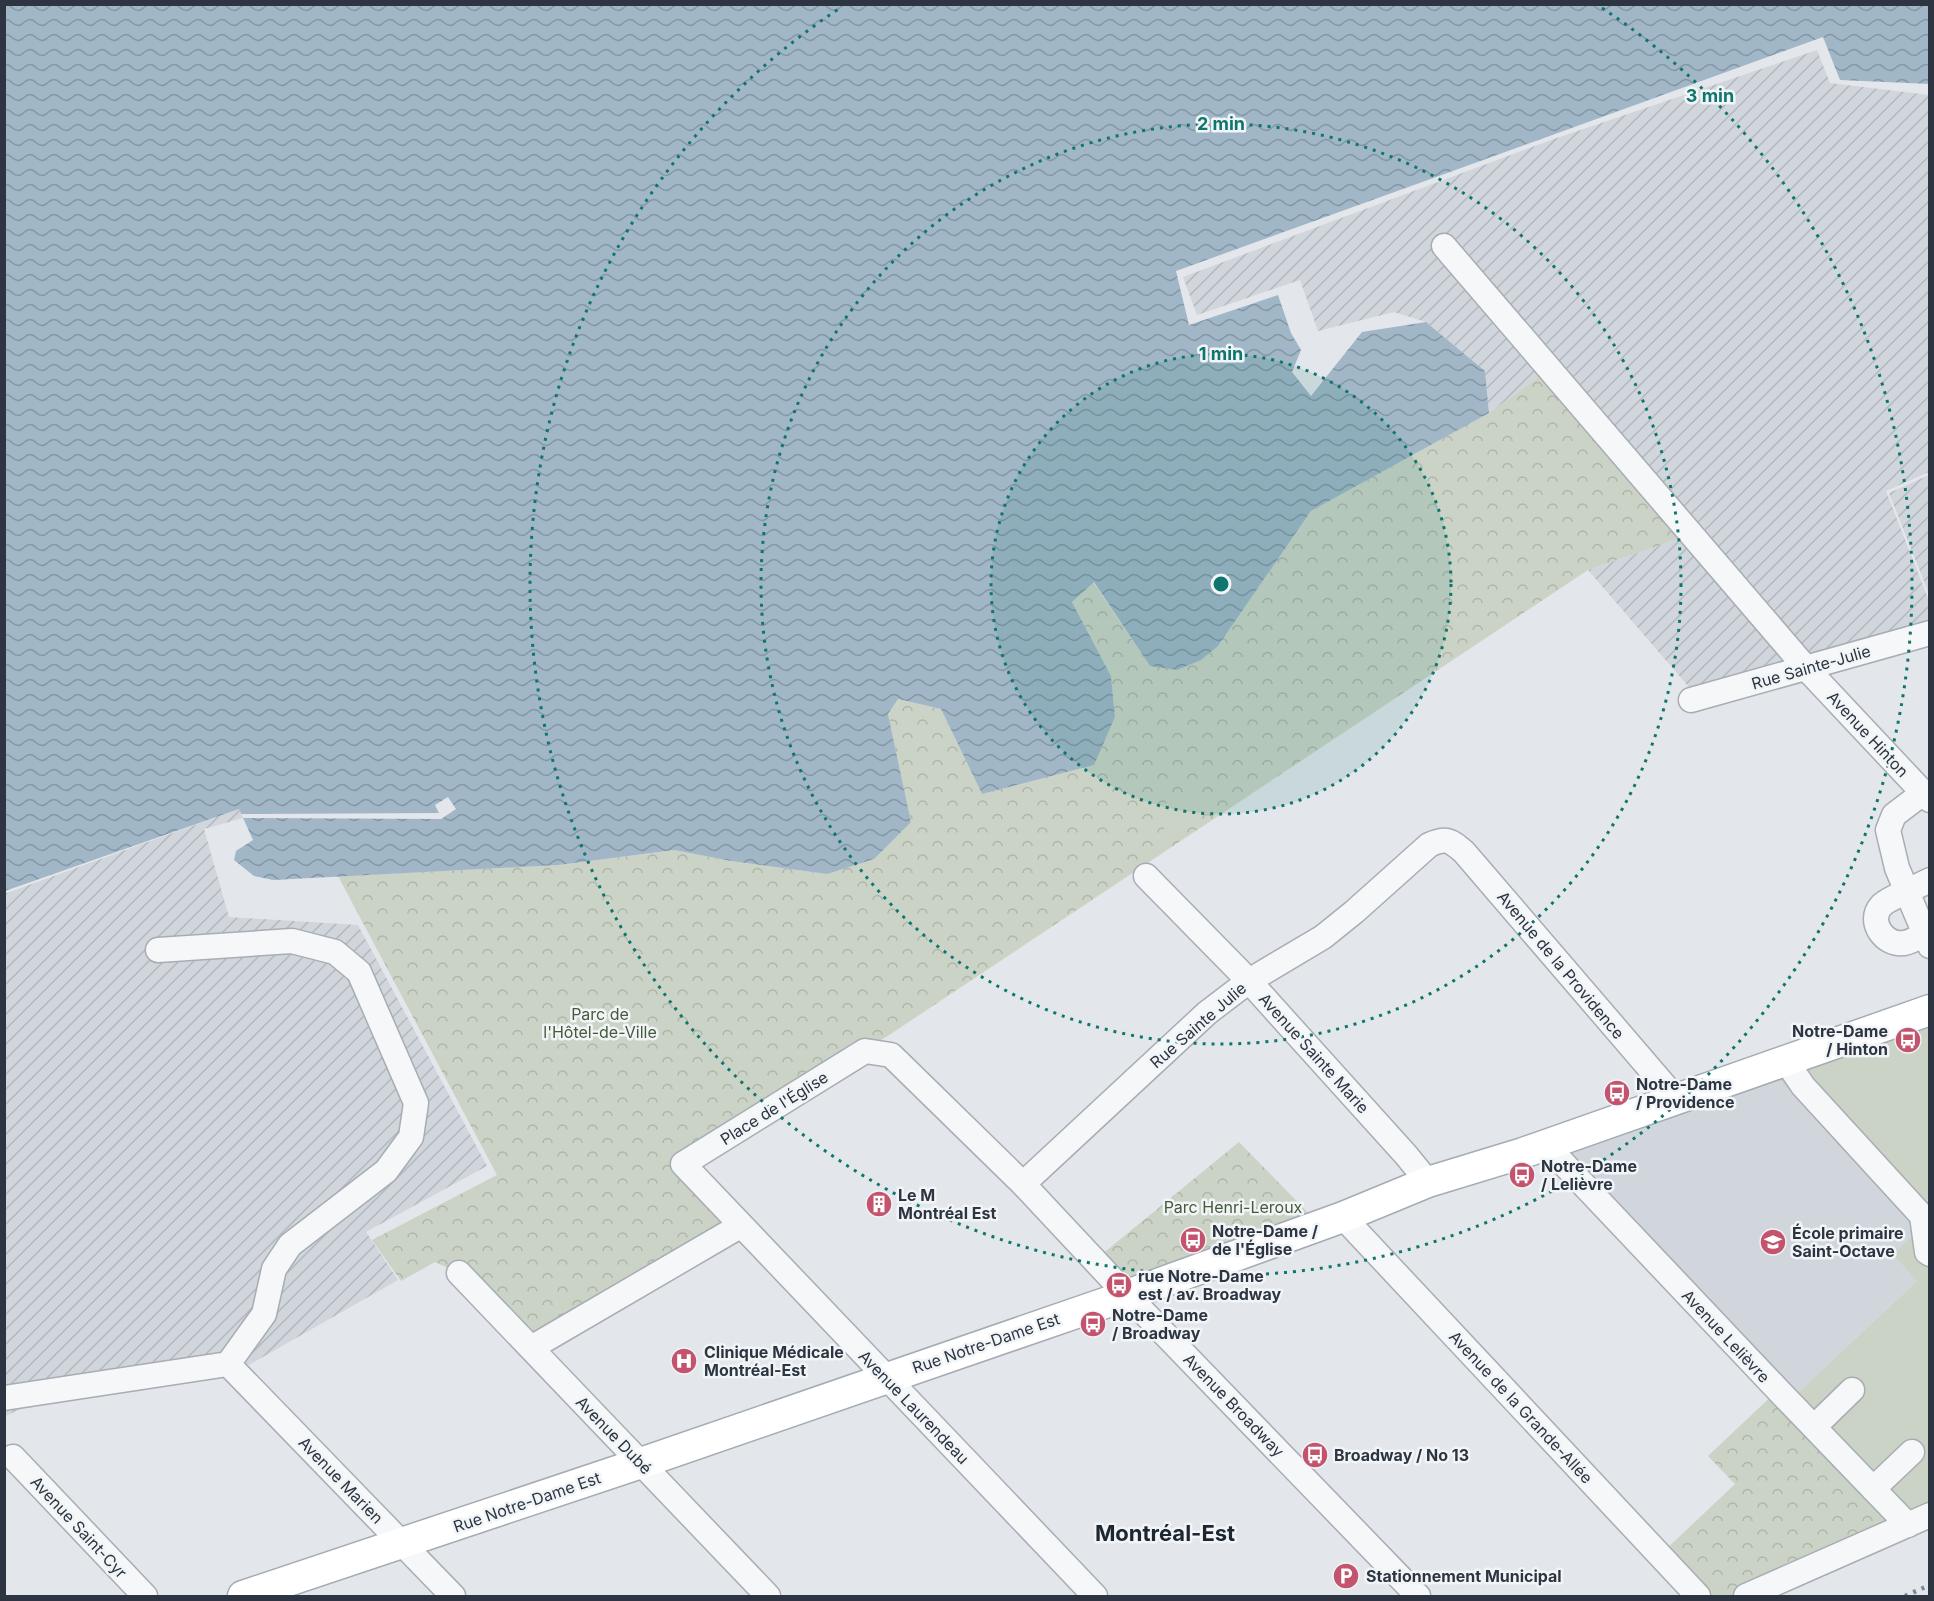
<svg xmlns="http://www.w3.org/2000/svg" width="1934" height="1601" font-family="Inter,sans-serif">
  <defs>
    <pattern id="industrial-furrows" width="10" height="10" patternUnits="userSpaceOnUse" patternTransform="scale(1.5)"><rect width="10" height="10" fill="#d1d6dc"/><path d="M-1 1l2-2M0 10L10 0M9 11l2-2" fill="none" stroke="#b4b8be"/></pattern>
    <pattern id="park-crowns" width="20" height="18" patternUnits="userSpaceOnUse" patternTransform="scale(1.5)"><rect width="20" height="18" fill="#cad3c5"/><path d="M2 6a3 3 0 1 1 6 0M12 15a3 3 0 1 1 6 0" fill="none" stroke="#aeb6aa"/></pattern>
    <pattern id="water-waves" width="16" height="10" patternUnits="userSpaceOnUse" patternTransform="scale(1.5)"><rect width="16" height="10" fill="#a1b7c7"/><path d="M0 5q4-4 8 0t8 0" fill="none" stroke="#8396a3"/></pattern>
  </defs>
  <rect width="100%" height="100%" fill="#e3e6ea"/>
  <!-- built -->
  <path fill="#d1d6dc" d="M1767,1067l153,163 -2,50 -129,121 -243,-256z"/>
  <!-- industrial -->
  <path fill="url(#industrial-furrows)" d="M1817,50l13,33 99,12v377l-43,19 43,110v23l-235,69 -106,-123 104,-36 -138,-168 -65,47 -4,-42 -59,-49 -32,-10 -76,19 -18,-51 -103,35 -14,-38 368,-137z
    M1929,475v119l-40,-101z
    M239,809l4,9 -39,11 25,88 129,8 129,241 -121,66 32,48 -158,90 -219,39 -16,7 -1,-522z"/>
  <!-- park -->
  <path fill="url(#park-crowns)" d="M1554,366l138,168 -104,36 -723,481 -182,113 57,62 -209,122 -72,-75 -24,-11 -34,19 -29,-41 125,-65 -159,-299 221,-11 115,-15 57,11 96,13 84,-52 -23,-108 10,-15 43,10 41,85 111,-29 22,-48 -4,-41 -39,-74 21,-20 57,84 68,-20 93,-135 178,-98z
    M1239,1142l81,83 -193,70 -32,-35z
    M1778,1390l130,135 -162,71h-48l-38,-41 75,-71 -27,-28z"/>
  <!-- garden -->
  <path fill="#cad3c5" d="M1189,788l14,21 -36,24 -14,-22z
    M1929,1010l1,505 -22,10 -119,-124 128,-120 -24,-27 27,-24 -153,-163z"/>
  <!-- water -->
  <path fill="url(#water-waves)" d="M1929,4l1,80 -90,-4 -17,-43 -647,234 13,54 89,-30 13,38 10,17 -9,22 19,24 51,-64 64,-10 59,49 4,42 -178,98 -93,135 -17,14 -24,10 -27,-4 -56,-84 -22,20 39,74 4,41 -21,48 -112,29 -41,-85 -43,-10 -10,15 23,108 -37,37 -47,15 -96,-13 -57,-11 -115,15 -286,15 -19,-4 -20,-16 2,-9 17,-11 -14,-31 -234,82 -1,-886z"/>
  <!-- pier -->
  <path fill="#e3e6ea" d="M448,797l8,12 -15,10 -198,-1 -2,-4 198,-1 -4,-8z"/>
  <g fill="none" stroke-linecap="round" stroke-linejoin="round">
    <defs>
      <path id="minor" d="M1444,246l362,422 124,132
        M1691,700l239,-67
        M1923,793l-29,22 -6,15 9,38 33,78
        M1146,876l103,105 157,174 22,27
        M1930,880c-11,6 -43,19 -49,26 -14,16 4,40 23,37 8,-1 18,-8 26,-12
        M1786,1061l17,25 119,130 5,36 3,2
        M1546,1145l232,245 130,135
        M1023,1184l184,-171 42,-32 74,-44 31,-25 75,-67c17,-8 21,-5 35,7l212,247
        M1343,1217l355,379
        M459,1273l309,323
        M531,1348l209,-122
        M228,1364l225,232
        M4,1398l224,-34 36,-50 10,-45 16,-24 96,-74 25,-34 5,-34 -57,-131 -24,-20 -43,-11 -134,9
        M1814,1427l38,-37
        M13,1457l132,139
        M1873,1489l39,-37
        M1095,1596l-412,-432 182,-113 26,4 132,129 104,111 291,301
        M1746,1596l184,-81"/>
      <path id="major" d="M243,1596l398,-133 464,-160 238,-86 85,-35 95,-29 407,-143"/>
    </defs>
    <!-- minor casing -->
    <use href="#minor" stroke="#a8adb4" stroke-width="27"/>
    <!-- major casing -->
    <use href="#major" stroke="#a3acb5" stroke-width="33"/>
    <!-- minor -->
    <use href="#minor" stroke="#f5f7f8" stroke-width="24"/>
    <!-- major -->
    <use href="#major" stroke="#fff" stroke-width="30"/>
    <!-- rail -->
    <path stroke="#7d8792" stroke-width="4.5" stroke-dasharray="3 6" stroke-linecap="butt" d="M1905,1596l25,-11"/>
  </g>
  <!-- distance rings -->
  <circle cx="1221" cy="584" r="230" fill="#0f766e" fill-opacity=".12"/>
  <g fill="none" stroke="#0f766e" stroke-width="3" stroke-dasharray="3 6">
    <circle cx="1221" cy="584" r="230"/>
    <circle cx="1221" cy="584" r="460"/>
    <path d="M1602 8A691 691 0 1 1 840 8"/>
  </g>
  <!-- icons -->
  <defs>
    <symbol id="bus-disc" viewBox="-11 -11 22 22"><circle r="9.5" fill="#c4536e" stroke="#f2f5f7"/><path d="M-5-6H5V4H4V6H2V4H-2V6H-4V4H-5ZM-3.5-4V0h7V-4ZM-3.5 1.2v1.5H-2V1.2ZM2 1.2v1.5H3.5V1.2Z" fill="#fff"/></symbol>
    <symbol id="building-disc" viewBox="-11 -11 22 22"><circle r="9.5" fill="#c4536e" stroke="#f2f5f7"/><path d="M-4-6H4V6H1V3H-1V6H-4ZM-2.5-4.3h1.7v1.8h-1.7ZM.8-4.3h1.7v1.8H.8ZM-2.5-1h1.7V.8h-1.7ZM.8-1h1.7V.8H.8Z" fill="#fff"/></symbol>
    <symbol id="school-disc" viewBox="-11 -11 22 22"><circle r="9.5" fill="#c4536e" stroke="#f2f5f7"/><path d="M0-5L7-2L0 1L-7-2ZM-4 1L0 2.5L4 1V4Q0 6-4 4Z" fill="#fff"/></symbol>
    <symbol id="hospital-disc" viewBox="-11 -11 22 22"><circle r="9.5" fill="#c4536e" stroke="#f2f5f7"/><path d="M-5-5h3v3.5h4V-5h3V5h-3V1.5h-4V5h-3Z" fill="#fff"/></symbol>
    <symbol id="parking-disc" viewBox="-11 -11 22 22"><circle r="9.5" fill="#c4536e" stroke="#f2f5f7"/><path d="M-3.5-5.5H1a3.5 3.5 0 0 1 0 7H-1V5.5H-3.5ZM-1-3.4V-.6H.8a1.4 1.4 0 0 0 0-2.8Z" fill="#fff"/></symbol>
  </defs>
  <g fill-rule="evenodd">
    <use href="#bus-disc" x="1893" y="1025" width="30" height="30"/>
    <use href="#bus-disc" x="1602" y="1078" width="30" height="30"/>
    <use href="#bus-disc" x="1507" y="1160" width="30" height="30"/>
    <use href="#building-disc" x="864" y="1189" width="30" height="30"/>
    <use href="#bus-disc" x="1178" y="1225" width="30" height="30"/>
    <use href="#school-disc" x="1758" y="1227" width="30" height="30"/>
    <use href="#bus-disc" x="1104" y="1270" width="30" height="30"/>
    <use href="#bus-disc" x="1078" y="1309" width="30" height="30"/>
    <use href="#hospital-disc" x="669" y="1346" width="30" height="30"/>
    <use href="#bus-disc" x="1300" y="1440" width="30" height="30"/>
    <use href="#parking-disc" x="1331" y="1561" width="30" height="30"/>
  </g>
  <g text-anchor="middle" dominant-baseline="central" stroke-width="5" stroke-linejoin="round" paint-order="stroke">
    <!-- street labels -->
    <g font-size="16" fill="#2c3541" stroke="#f2f5f7">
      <text transform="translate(1811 667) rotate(-16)">Rue Sainte-Julie</text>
      <text transform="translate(1868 734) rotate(47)">Avenue Hinton</text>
      <text transform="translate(1561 965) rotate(50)">Avenue de la Providence</text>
      <text transform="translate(1198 1025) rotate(-41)">Rue Sainte Julie</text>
      <text transform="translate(1314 1053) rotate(48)">Avenue Sainte Marie</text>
      <text transform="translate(774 1108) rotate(-32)">Place de l'Église</text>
      <text transform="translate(1726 1336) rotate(47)">Avenue Lelièvre</text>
      <text transform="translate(986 1343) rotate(-19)">Rue Notre-Dame Est</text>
      <text transform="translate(1234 1405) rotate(46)">Avenue Broadway</text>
      <text transform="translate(914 1407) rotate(46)">Avenue Laurendeau</text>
      <text transform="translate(1521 1407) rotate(47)">Avenue de la Grande-Allée</text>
      <text transform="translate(614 1435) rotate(46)">Avenue Dubé</text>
      <text transform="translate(341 1480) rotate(46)">Avenue Marien</text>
      <text transform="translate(527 1502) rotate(-19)">Rue Notre-Dame Est</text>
      <text transform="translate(79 1527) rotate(47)">Avenue Saint-Cyr</text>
    </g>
    <!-- park labels -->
    <g font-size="16" fill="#445b3a" stroke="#f2f5f7">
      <text x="600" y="1014">Parc de<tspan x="600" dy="18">l'Hôtel-de-Ville</tspan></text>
      <text x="1233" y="1207">Parc Henri-Leroux</text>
    </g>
    <!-- poi labels -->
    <g font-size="16" font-weight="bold" fill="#2c3541" stroke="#f2f5f7" text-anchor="start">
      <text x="1888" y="1031" text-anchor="end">Notre-Dame<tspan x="1888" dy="18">/ Hinton</tspan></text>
      <text x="1636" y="1084">Notre-Dame<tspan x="1636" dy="18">/ Providence</tspan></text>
      <text x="1541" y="1166">Notre-Dame<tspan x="1541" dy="18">/ Lelièvre</tspan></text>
      <text x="898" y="1195">Le M<tspan x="898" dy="18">Montréal Est</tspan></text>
      <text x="1212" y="1231">Notre-Dame /<tspan x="1212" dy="18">de l'Église</tspan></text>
      <text x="1792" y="1233">École primaire<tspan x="1792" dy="18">Saint-Octave</tspan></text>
      <text x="1138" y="1276">rue Notre-Dame<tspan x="1138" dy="18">est / av. Broadway</tspan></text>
      <text x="1112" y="1315">Notre-Dame<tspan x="1112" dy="18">/ Broadway</tspan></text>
      <text x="704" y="1352">Clinique Médicale<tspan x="704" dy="18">Montréal-Est</tspan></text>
      <text x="1334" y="1455">Broadway / No 13</text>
      <text x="1366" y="1576">Stationnement Municipal</text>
    </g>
    <!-- district labels -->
    <g font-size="22" font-weight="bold" fill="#1e2632" stroke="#f2f5f7">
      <text x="1165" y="1533">Montréal-Est</text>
    </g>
  </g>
  <circle cx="1221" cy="584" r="9" fill="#0f766e" stroke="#f2f5f7" stroke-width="3"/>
  <g font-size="18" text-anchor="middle" font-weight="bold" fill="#0f766e" stroke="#f2f5f7" stroke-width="5" stroke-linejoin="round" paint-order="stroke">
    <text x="1710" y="102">3 min</text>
    <text x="1221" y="130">2 min</text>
    <text x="1221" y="360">1 min</text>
  </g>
  <!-- border -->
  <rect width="1934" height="1601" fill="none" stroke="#2c3541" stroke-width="12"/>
</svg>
